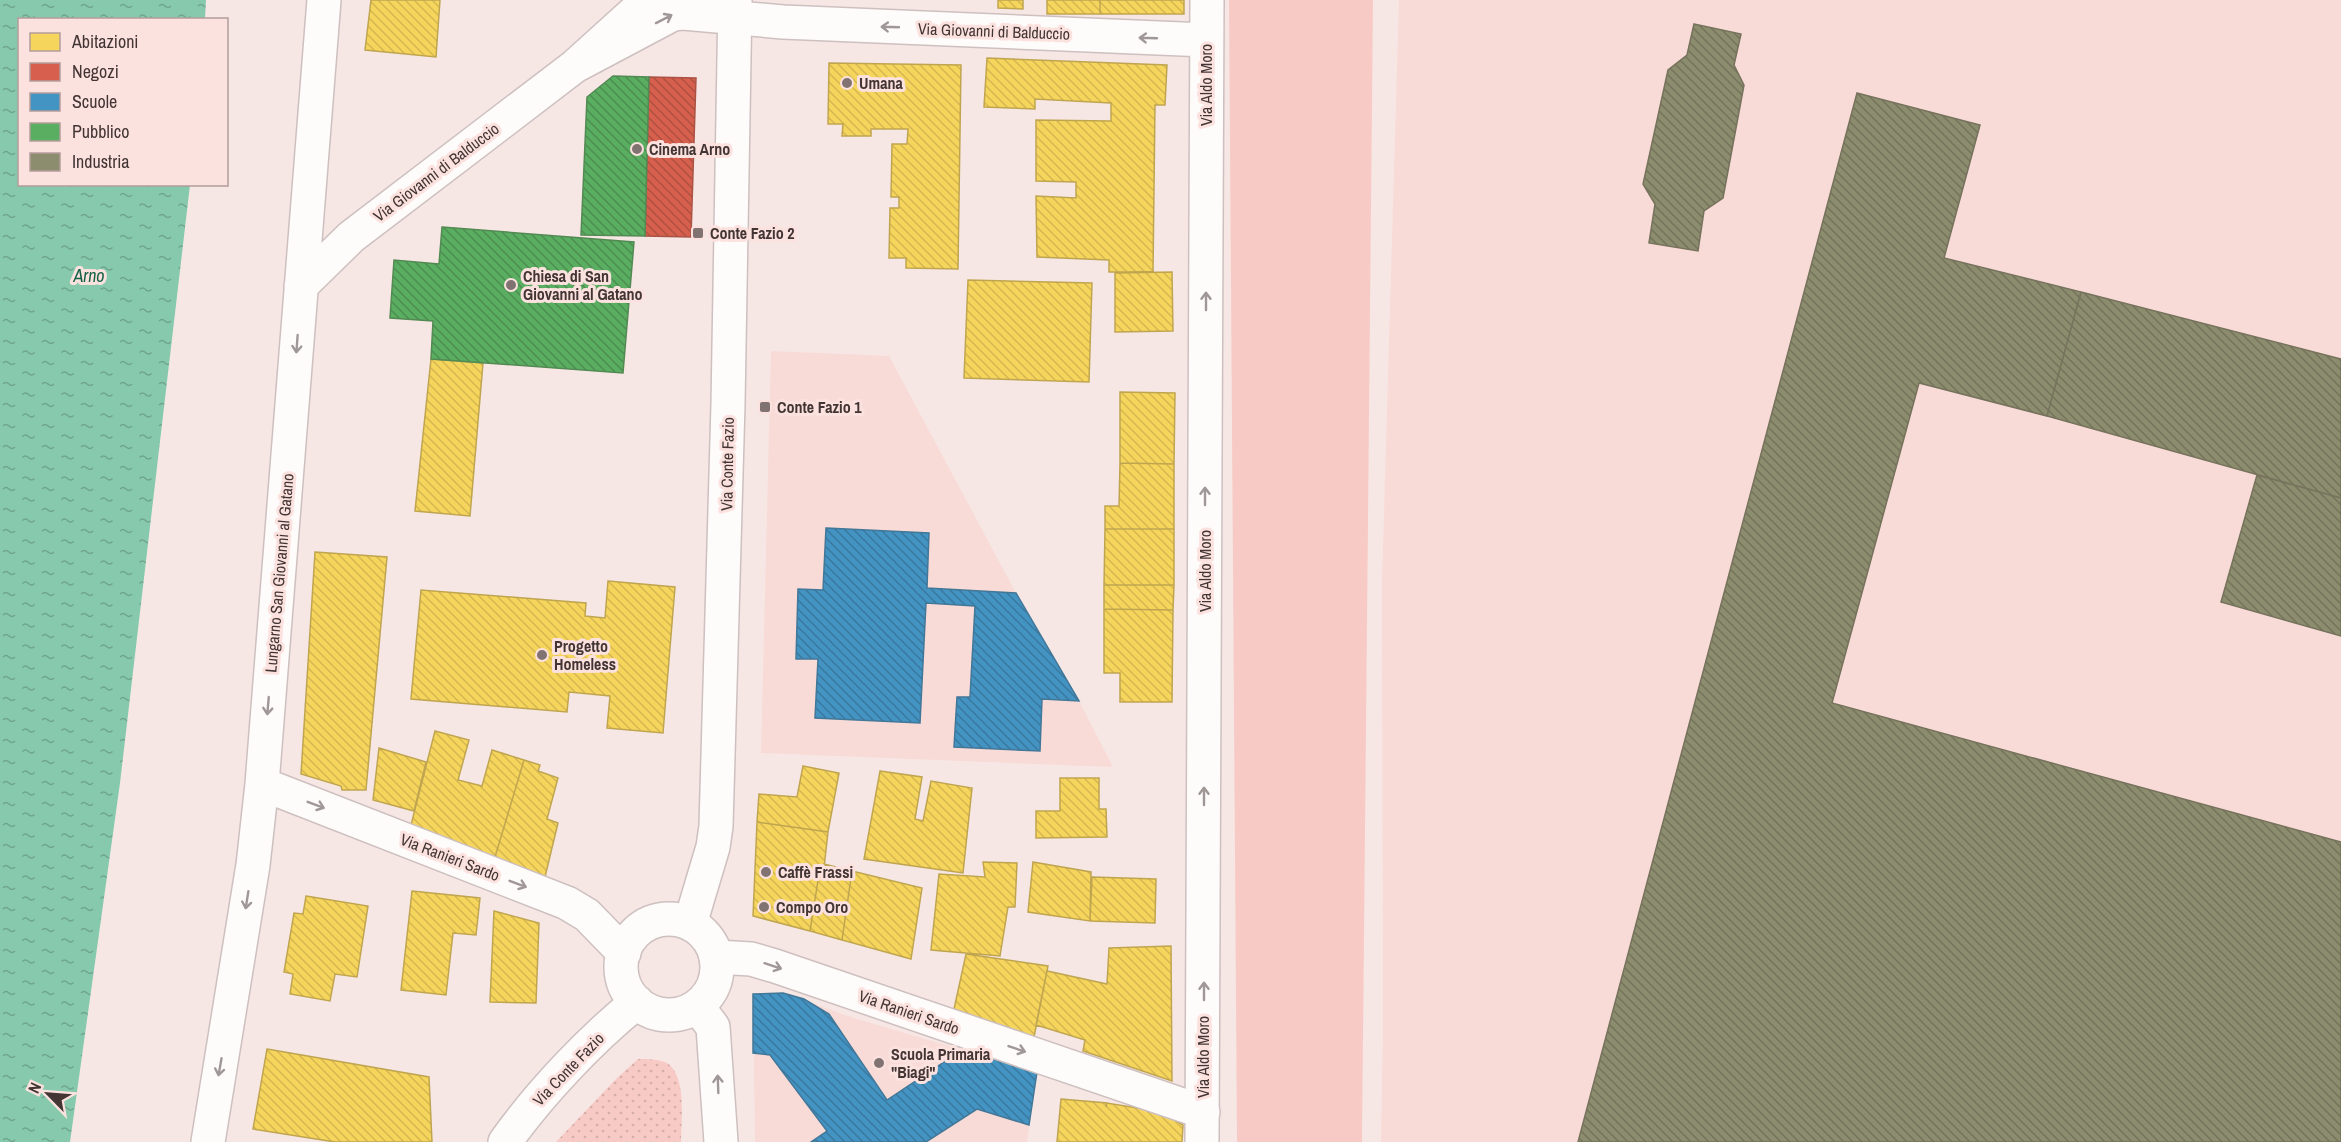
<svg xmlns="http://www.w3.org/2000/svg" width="2341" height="1142" font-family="'Archivo Narrow',sans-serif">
  <defs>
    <pattern id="grass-dots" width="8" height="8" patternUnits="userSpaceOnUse" patternTransform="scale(1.5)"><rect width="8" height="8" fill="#f8cac5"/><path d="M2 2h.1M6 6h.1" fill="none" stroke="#d6aeaa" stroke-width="1.8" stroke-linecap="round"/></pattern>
    <pattern id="water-ripples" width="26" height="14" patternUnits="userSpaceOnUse" patternTransform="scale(1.5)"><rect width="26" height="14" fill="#86c9ac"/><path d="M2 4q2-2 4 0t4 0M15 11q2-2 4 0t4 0" fill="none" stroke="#6fa48d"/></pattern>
    <pattern id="homes-back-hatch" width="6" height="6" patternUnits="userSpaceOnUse" patternTransform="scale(1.5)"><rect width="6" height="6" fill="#f6d55c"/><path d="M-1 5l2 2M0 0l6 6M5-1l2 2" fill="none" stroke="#d4b750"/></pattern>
    <pattern id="shops-back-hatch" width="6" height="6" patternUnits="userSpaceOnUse" patternTransform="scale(1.5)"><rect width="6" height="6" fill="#d6604d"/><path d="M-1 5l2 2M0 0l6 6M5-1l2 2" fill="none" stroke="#af5041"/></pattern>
    <pattern id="schools-back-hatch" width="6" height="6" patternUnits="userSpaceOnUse" patternTransform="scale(1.5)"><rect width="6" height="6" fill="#4393c3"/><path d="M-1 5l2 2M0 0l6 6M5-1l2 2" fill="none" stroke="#3a799f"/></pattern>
    <pattern id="public-back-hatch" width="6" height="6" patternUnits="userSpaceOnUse" patternTransform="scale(1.5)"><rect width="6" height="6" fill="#5aae61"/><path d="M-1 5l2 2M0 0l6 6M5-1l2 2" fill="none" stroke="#4c8e51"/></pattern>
    <pattern id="industry-back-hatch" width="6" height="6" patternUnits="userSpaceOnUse" patternTransform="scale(1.5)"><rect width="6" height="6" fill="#8c8c6e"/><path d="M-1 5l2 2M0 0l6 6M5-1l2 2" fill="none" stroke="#74735b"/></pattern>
  </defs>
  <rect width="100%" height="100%" fill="#f6e7e5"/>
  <!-- built -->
  <path fill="#f8dbd7" d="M1399,0h942v1142h-960l2,-114 -1,-446z
    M771,351l118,5 127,237 63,108 34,66 -352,-14z
    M783,993l71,25 183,54 -10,70h-272l-2,-148z"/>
  <!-- grass -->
  <path fill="url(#grass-dots)" d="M638,1059c9,0 21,0 29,4 20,13 14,58 14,79h-125l60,-63z"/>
  <!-- park -->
  <path fill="#f8cac5" d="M1229,0h144l-11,1142h-125z"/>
  <!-- water -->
  <path fill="url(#water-ripples)" d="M0,0h206l-1,19 -185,1v164l170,1 -70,598 -50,359h-70z"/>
  <!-- homes -->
  <path fill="url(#homes-back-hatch)" stroke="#c0a550" stroke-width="1.5" d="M371,0h69l-4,57 -71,-7z
    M998,0h25v9l-25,-1z
    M1047,0h53v14h-53z
    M1100,0h84v14h-84z
    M987,58l180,7 -2,40h-10l-2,167h-44v-12l-72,-3 -1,-61 40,2v-16l-40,-1v-61l75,1v-18l-76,-4v10l-51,-2z
    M829,63l132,2 -3,204 -52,-1v-10h-17l1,-50h9v-11h-8l1,-53h15l1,-15h-37v7h-29l1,-12h-15z
    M1172,272l1,59 -58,1v-59z
    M968,280l124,3 -3,99 -125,-4z
    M431,359l52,4 -13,153 -55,-5z
    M1120,392l55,1 -1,71 -54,-1z
    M1120,463l54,1v65h-69v-23h14z
    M1105,529h69v56h-70z
    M315,552l72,5 -21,233h-24l-1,-4 -40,-12z
    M608,581l67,6 -12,146 -56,-5 3,-32 -41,-4 -2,20 -156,-13 10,-109 165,13 -1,13 20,2z
    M1104,585h70l-1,25 -69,-1z
    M1104,609l69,1 -1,92h-52v-29h-16z
    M435,731l34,9 -11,40 24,6 10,-36 32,10 -29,97 -84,-32z
    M379,748l47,14 -12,49 -41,-11z
    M524,760l16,5 -2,6 20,7 -11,41 11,4 -13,54 -50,-20z
    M803,766l36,7 -11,59 -71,-10 2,-28 38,3z
    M880,771l42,6 -7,42 8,2 8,-40 41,7 -9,85 -99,-14z
    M1060,778h39v31h7l1,28 -71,1v-27h24z
    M757,822l71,10 -4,36h-4l-10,63 -57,-15z
    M983,862l34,1 -2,44h-7l-8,49 -69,-6 8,-76 46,3z
    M1033,862l58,10 -1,49 -62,-9z
    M824,864l28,7 -10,69 -32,-9 10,-63h4z
    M852,871l70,17 -11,71 -69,-19z
    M1092,877l64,2 -1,44 -65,-2z
    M412,891l68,7 -4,37 -23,-2 -7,62 -45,-5z
    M306,896l62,10 -11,71 -22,-3 -5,27 -40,-7 3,-20 -9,-2 10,-59 9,1z
    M494,911l45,12 -3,80 -46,-1z
    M1171,946l1,135 -89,-30 2,-11 -49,-15 11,-54 60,13 2,-36z
    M966,954l82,12 -14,71 -80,-28z
    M267,1049l162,28 3,65h-97l-82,-13z
    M1061,1099l46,4 -1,4 1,-4 55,9 21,13 -1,17h-125z"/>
  <!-- shops -->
  <path fill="url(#shops-back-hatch)" stroke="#aa5345" stroke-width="1.5" d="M649,77l47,1 -5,159 -46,-1z"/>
  <!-- schools -->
  <path fill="url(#schools-back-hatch)" stroke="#437798" stroke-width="1.5" d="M826,528l103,5 -2,55 89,5 63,108 -37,-2 -2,52 -86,-4 3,-50h13l5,-91 -49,-3 -6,120 -105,-5 3,-59h-22l2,-70 25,1z
    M783,993l21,6 25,15 58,86 75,-50 75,22 -8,53 -52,-16 -51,33h-115l16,-11 -57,-76 -17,-2v-59z"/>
  <!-- public -->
  <path fill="url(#public-back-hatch)" stroke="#538a53" stroke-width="1.5" d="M613,76l36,1 -4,159 -64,-1 6,-138z
    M442,227l192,15 -11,131 -192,-14 2,-38 -43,-3 4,-58 45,4z"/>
  <!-- industry -->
  <path fill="url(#industry-back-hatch)" stroke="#76725c" stroke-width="1.5" d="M1694,24l47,10 -7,31 10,20 -21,113 -19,13 -6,40 -49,-8 6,-39 -12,-20 25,-114 19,-15z
    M1857,93l123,32 -36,133 137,34 -34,124 -128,-33 -87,320 509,139v300h-763z
    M2081,292l260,67v139l-294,-82z
    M2257,475l84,23v138l-120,-34z"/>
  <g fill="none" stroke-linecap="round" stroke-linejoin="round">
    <defs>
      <path id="minor" d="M575,66l98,-52 10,-1 100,9 423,18
        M301,286l50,-49 224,-171 73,-66
        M262,784l305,119 20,12 37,38
        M716,957l35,2 24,7 428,146
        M208,1142l45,-277 9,-81 62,-784
        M1202,1142l5,-1142"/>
      <path id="major" d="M621 967a48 48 0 1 1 96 0a48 48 0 1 1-96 0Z
        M690,924l23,-77 3,-21 12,-422 7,-404
        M697,1006l16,21 8,115
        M505,1142c35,-49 85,-102 132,-140"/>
    </defs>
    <!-- minor casing -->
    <use href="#minor" stroke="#cdc0bf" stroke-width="36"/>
    <!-- major casing -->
    <use href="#major" stroke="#cdc0bf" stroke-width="36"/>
    <!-- minor -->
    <use href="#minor" stroke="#fefbfb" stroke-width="33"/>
    <!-- major -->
    <use href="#major" stroke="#fefbfb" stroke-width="33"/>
  </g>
  <!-- one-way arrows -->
  <defs><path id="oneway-shaft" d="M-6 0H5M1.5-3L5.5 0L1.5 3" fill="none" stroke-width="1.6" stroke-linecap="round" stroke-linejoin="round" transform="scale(1.5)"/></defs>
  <g stroke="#a09897">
    <use href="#oneway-shaft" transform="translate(664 19) rotate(-27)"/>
    <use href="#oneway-shaft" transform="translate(890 27) rotate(-178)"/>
    <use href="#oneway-shaft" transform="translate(1148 38) rotate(-178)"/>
    <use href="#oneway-shaft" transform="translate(1206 301) rotate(-90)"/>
    <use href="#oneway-shaft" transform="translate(297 344) rotate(94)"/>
    <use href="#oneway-shaft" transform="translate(1205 496) rotate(-90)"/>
    <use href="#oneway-shaft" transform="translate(268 706) rotate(95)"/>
    <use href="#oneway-shaft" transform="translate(1204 796) rotate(-90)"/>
    <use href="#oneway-shaft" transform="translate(316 805) rotate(21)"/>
    <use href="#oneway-shaft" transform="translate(518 884) rotate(21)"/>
    <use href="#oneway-shaft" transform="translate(247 900) rotate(99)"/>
    <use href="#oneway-shaft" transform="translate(773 966) rotate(18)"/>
    <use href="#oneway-shaft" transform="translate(1204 991) rotate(-90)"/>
    <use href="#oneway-shaft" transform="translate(1017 1049) rotate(19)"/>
    <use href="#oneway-shaft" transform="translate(220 1067) rotate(100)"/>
    <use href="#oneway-shaft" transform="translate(718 1084) rotate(-92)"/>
  </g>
  <!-- markers -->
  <g fill="#817371" stroke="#fce2df" stroke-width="2">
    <circle cx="847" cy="83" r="6"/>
    <circle cx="637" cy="149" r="6"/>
    <rect x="692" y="227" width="12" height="12" rx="3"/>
    <circle cx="511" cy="285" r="6"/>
    <rect x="759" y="401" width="12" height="12" rx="3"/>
    <circle cx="542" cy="655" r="6"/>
    <circle cx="766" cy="872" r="6"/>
    <circle cx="764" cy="907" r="6"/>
    <circle cx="879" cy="1063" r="6"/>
  </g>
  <g text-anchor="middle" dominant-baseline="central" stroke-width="6" stroke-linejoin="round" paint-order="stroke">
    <!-- street labels -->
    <g font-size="16" fill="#423533" stroke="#fce2df">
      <text transform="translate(994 31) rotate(2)">Via Giovanni di Balduccio</text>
      <text transform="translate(1206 85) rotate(-90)">Via Aldo Moro</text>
      <text transform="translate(436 172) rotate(-37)">Via Giovanni di Balduccio</text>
      <text transform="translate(727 464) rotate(-89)">Via Conte Fazio</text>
      <text transform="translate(1205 571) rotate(-90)">Via Aldo Moro</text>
      <text transform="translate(279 573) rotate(-85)">Lungarno San Giovanni al Gatano</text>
      <text transform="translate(450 857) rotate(21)">Via Ranieri Sardo</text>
      <text transform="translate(909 1012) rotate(19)">Via Ranieri Sardo</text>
      <text transform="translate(1203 1057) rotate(-90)">Via Aldo Moro</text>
      <text transform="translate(568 1069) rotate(-46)">Via Conte Fazio</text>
    </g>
    <!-- poi labels -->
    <g font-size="16" font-weight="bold" fill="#423533" stroke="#fce2df" text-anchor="start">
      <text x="859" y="83">Umana</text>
      <text x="649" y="149">Cinema Arno</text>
      <text x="710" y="233">Conte Fazio 2</text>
      <text x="523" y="276">Chiesa di San<tspan x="523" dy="18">Giovanni al Gatano</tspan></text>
      <text x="777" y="407">Conte Fazio 1</text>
      <text x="554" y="646">Progetto<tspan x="554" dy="18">Homeless</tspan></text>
      <text x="778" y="872">Caffè Frassi</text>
      <text x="776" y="907">Compo Oro</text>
      <text x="891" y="1054">Scuola Primaria<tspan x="891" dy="18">"Biagi"</tspan></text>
    </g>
    <!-- water labels -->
    <g font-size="18" font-style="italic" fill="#136247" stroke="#fce2df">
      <text x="89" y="275">Arno</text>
    </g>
  </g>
  <!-- legend -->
  <rect x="18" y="18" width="210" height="168" fill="#fce2df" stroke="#b29d9a" stroke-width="1.5"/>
  <rect x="30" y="33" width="30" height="18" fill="#f6d55c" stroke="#b29d9a" stroke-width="1.5"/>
  <text x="72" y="48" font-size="18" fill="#423533">Abitazioni</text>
  <rect x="30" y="63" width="30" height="18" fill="#d6604d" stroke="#b29d9a" stroke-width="1.5"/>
  <text x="72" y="78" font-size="18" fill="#423533">Negozi</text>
  <rect x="30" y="93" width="30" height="18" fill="#4393c3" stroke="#b29d9a" stroke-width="1.5"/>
  <text x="72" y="108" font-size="18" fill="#423533">Scuole</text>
  <rect x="30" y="123" width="30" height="18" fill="#5aae61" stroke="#b29d9a" stroke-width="1.5"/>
  <text x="72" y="138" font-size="18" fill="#423533">Pubblico</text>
  <rect x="30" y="153" width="30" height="18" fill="#8c8c6e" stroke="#b29d9a" stroke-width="1.5"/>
  <text x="72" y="168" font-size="18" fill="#423533">Industria</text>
  <!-- north arrow -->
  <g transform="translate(48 1094) rotate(295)" stroke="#fce2df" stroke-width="4.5" paint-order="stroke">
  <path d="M0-4.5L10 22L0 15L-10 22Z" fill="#423533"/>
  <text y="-9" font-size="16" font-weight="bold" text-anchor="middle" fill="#423533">N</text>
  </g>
</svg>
